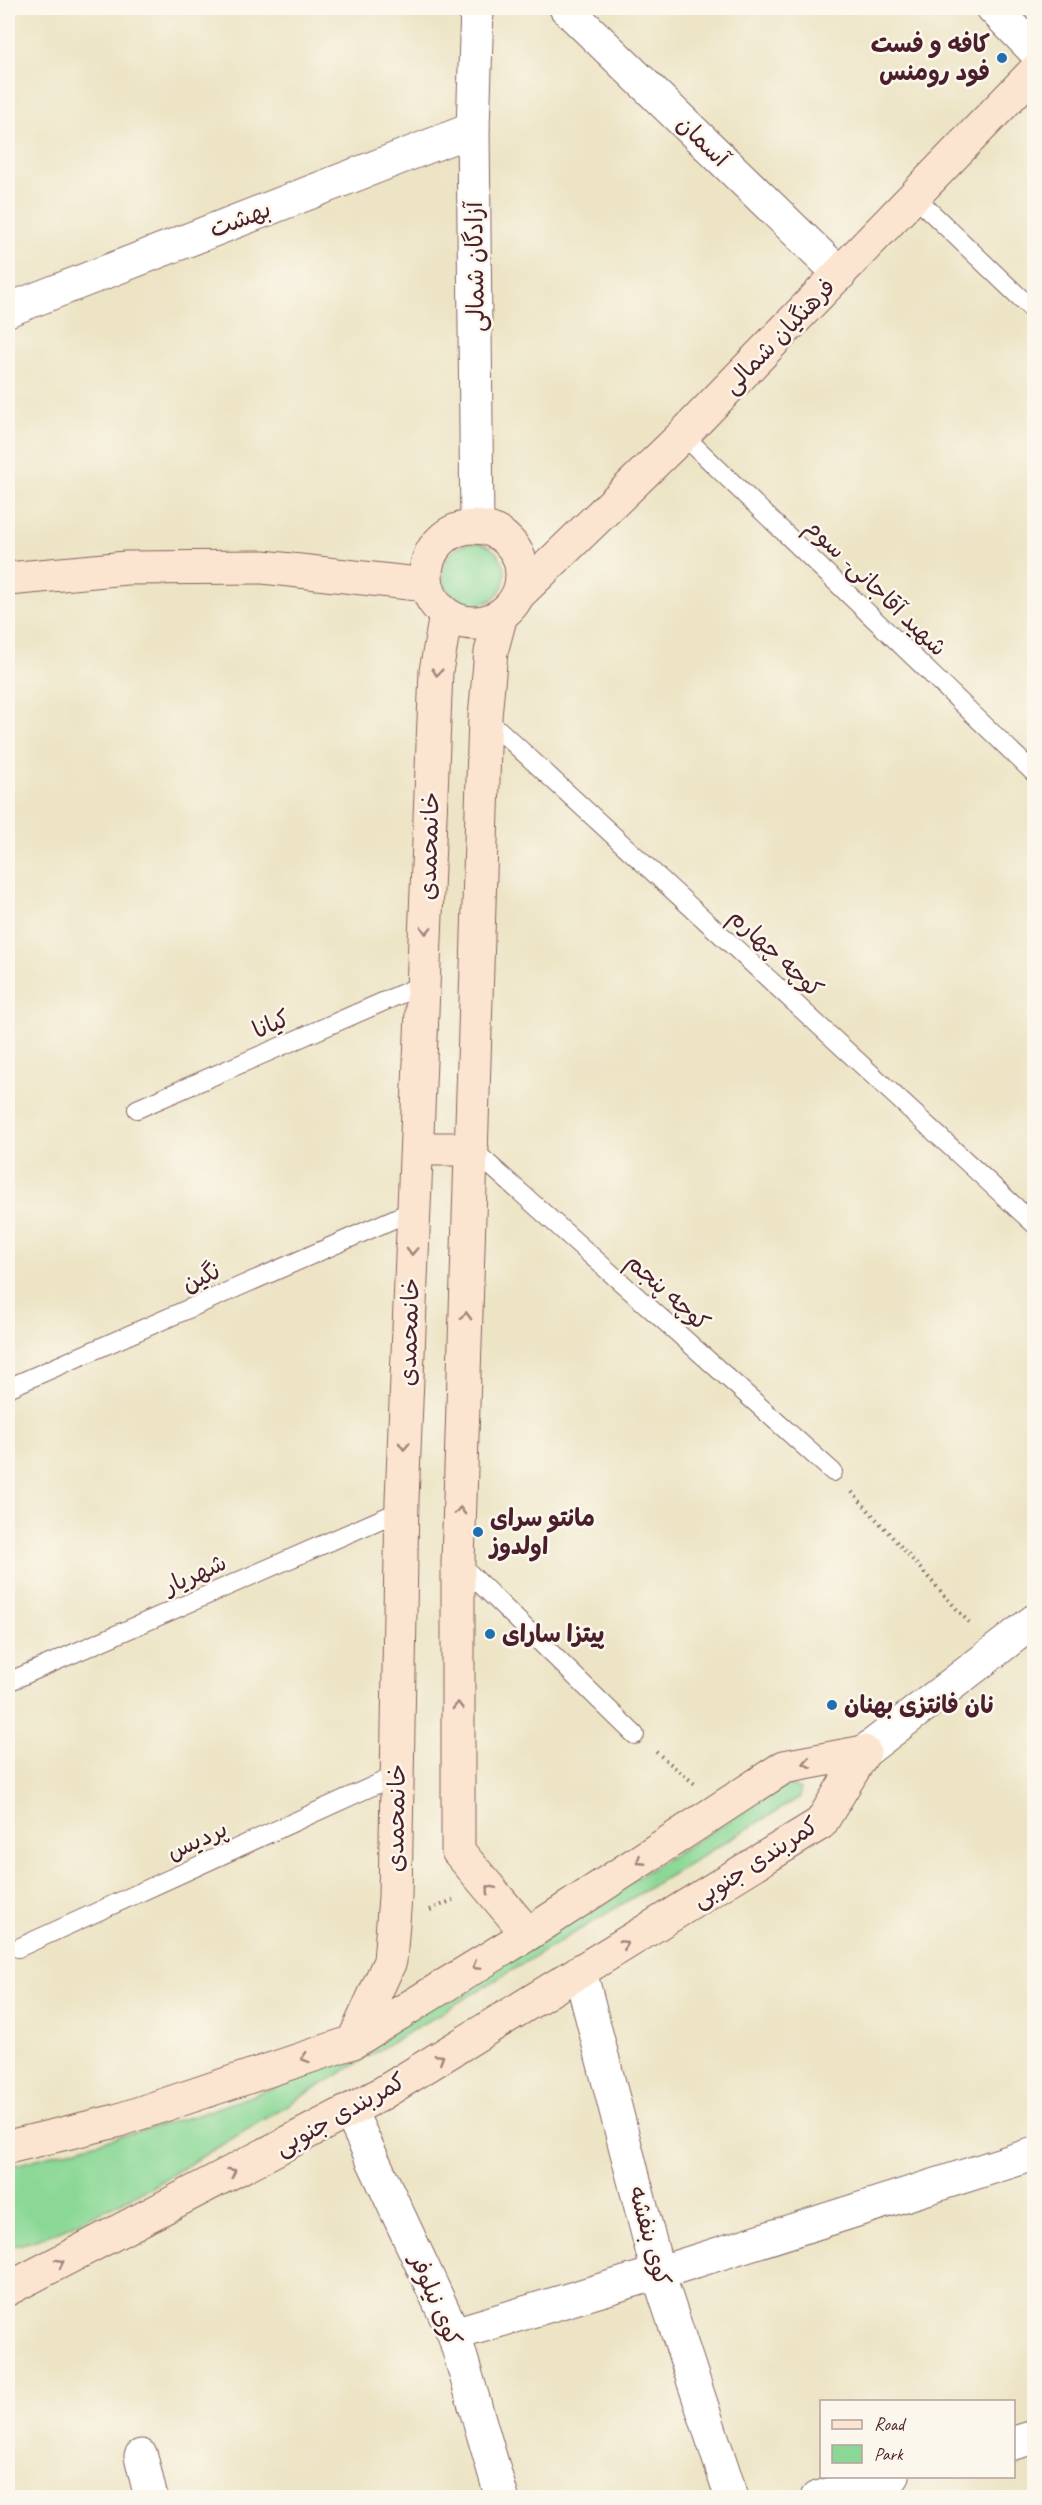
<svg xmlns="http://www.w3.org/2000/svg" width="1042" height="2505" font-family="Caveat,'Playpen Sans Arabic',sans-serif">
  <rect width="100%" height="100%" fill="#fbf7ec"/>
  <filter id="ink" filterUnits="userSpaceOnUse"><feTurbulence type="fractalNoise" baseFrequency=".0167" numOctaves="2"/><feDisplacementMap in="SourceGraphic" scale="12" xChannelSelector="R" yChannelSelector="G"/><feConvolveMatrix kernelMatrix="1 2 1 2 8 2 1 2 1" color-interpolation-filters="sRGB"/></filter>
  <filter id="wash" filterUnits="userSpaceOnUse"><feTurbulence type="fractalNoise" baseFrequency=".008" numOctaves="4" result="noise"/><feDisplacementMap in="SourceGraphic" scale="24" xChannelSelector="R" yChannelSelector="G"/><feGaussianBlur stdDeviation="1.35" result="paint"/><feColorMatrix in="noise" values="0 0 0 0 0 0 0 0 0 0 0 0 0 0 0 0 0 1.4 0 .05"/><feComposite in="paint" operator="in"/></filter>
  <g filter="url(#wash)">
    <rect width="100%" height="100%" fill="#ede4c5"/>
    <!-- green -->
    <path fill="#8bd896" stroke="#6a7c60" stroke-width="1.5" d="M443 574a31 31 0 1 1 62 0a31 31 0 1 1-62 0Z
      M789,1784l11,5v8l-652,392c-28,12 -115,60 -140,56v-78l189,-52 102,-36 42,-22 97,-58z"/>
  </g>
  <g filter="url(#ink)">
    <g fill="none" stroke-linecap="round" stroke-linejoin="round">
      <defs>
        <path id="service" d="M914,196l120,115
          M683,435l351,338
          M485,717l549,507
          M137,1109l287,-125
          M472,1149l361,323
          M8,1388l406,-178
          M458,1562l177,173
          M8,1682l394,-172
          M18,1948l379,-173"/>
        <path id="minor" d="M566,8l274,266
          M993,8l41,42
          M8,310l465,-181
          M580,1971l78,302 74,225
          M350,2111l104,223 48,164
          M454,2334l204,-61 376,-119
          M1014,2443l20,-6
          M141,2456l10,42
          M817,2498l76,-22"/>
        <path id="tertiary" d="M477,8l-4,121 4,398
          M864,1752l170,-131"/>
        <path id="secondary" d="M426 575a48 48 0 1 1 96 0a48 48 0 1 1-96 0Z
          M8,579l118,-11 137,-1 164,18
          M518,595l165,-160 351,-363
          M501,615l-10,37 -6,65 -27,845v289l70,83
          M417,1149h55
          M353,2042l37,-81 5,-64 7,-397 34,-829 10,-56
          M8,2147l108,-26 237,-79 175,-108 256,-167 80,-15
          M8,2289l373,-195 440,-271 43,-71"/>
      </defs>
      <!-- service casing -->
      <use href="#service" stroke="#836461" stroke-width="20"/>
      <!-- minor casing -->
      <use href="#minor" stroke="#836461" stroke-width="35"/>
      <!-- tertiary casing -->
      <use href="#tertiary" stroke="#836461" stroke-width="35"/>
      <!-- secondary casing -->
      <use href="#secondary" stroke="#836461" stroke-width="35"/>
      <!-- path -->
      <path stroke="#836461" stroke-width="4" stroke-dasharray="1.5 4.5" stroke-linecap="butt" d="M852,1492l119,133
        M656,1752l39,32
        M430,1910l23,-10"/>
      <!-- service -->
      <use href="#service" stroke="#fff" stroke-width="18"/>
      <!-- minor -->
      <use href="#minor" stroke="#fff" stroke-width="33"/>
      <!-- tertiary -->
      <use href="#tertiary" stroke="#fff" stroke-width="33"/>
      <!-- secondary -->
      <use href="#secondary" stroke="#fce5d0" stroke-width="33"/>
    </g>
    <!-- one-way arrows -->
    <defs><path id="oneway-chevron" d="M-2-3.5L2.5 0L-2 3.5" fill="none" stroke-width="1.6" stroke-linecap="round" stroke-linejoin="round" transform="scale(1.5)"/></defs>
    <g stroke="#a3827e">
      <use href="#oneway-chevron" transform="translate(437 672) rotate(96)"/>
      <use href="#oneway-chevron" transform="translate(426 930) rotate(92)"/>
      <use href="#oneway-chevron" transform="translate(412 1251) rotate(92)"/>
      <use href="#oneway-chevron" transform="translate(466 1316) rotate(-88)"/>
      <use href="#oneway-chevron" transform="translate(404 1446) rotate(92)"/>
      <use href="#oneway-chevron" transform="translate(460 1511) rotate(-88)"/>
      <use href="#oneway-chevron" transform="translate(458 1706) rotate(-90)"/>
      <use href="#oneway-chevron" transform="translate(807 1763) rotate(169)"/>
      <use href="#oneway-chevron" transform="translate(640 1861) rotate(147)"/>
      <use href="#oneway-chevron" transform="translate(490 1889) rotate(-130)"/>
      <use href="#oneway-chevron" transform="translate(624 1944) rotate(-32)"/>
      <use href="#oneway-chevron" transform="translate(476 1966) rotate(148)"/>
      <use href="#oneway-chevron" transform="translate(305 2058) rotate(162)"/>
      <use href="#oneway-chevron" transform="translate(440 2058) rotate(-32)"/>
      <use href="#oneway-chevron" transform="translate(232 2172) rotate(-28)"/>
      <use href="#oneway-chevron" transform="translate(60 2263) rotate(-27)"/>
    </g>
  </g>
  <!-- markers -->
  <g fill="#1f6fb2" stroke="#fbf7ec" stroke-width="2">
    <circle cx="1002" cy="58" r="6"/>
    <circle cx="478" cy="1532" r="6"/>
    <circle cx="490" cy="1634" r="6"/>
    <circle cx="832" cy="1705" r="6"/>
  </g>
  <g text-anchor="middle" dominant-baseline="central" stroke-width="5" stroke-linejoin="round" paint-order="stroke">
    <!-- poi labels -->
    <g font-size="24" font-weight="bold" fill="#4a1f2b" stroke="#fbf7ec" text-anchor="start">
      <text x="990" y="44" text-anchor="end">کافه و فست<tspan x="990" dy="28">فود رومنس</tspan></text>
      <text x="490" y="1518">مانتو سرای<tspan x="490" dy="28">اولدوز</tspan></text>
      <text x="502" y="1634">پیتزا سارای</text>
      <text x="844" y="1705">نان فانتزی بهنان</text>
    </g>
    <!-- street labels -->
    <g font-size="24" fill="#4a1f2b" stroke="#fbf7ec">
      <text transform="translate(703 141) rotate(44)">آسمان</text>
      <text transform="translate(240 219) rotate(-21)">بهشت</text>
      <text transform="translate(475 267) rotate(-91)">آزادگان شمالی</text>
      <text transform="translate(779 336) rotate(-46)">فرهنگیان شمالی</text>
      <text transform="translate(876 587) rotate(44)">شهید آقاجانی- سوم</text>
      <text transform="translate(429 846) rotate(-88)">خانمحمدی</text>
      <text transform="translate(776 953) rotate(43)">کوچه چهارم</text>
      <text transform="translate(271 1024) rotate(-23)">کیانا</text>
      <text transform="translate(201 1277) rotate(-24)">نگین</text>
      <text transform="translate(668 1292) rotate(42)">کوچه پنجم</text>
      <text transform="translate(409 1332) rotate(-88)">خانمحمدی</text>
      <text transform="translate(195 1574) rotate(-24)">شهریار</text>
      <text transform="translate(396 1818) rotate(-89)">خانمحمدی</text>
      <text transform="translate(197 1840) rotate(-24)">پردیس</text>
      <text transform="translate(755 1862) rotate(-33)">کمربندی جنوبی</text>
      <text transform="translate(340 2114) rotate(-29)">کمربندی جنوبی</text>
      <text transform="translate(650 2236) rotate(75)">کوی بنفشه</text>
      <text transform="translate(436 2300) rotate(67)">کوی نیلوفر</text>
    </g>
  </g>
  <!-- margin -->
  <rect width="1042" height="2505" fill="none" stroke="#fbf7ec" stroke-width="30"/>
  <!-- legend -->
  <rect x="820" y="2400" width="195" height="78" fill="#fbf7ec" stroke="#b4a19f" stroke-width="1.5"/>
  <rect x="832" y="2420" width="30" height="9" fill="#fce5d0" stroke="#b4a19f" stroke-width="1.5"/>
  <text x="874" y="2430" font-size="18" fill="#4a1f2b">Road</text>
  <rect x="832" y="2445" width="30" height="18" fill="#8bd896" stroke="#b4a19f" stroke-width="1.5"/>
  <text x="874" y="2460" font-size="18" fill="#4a1f2b">Park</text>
</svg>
